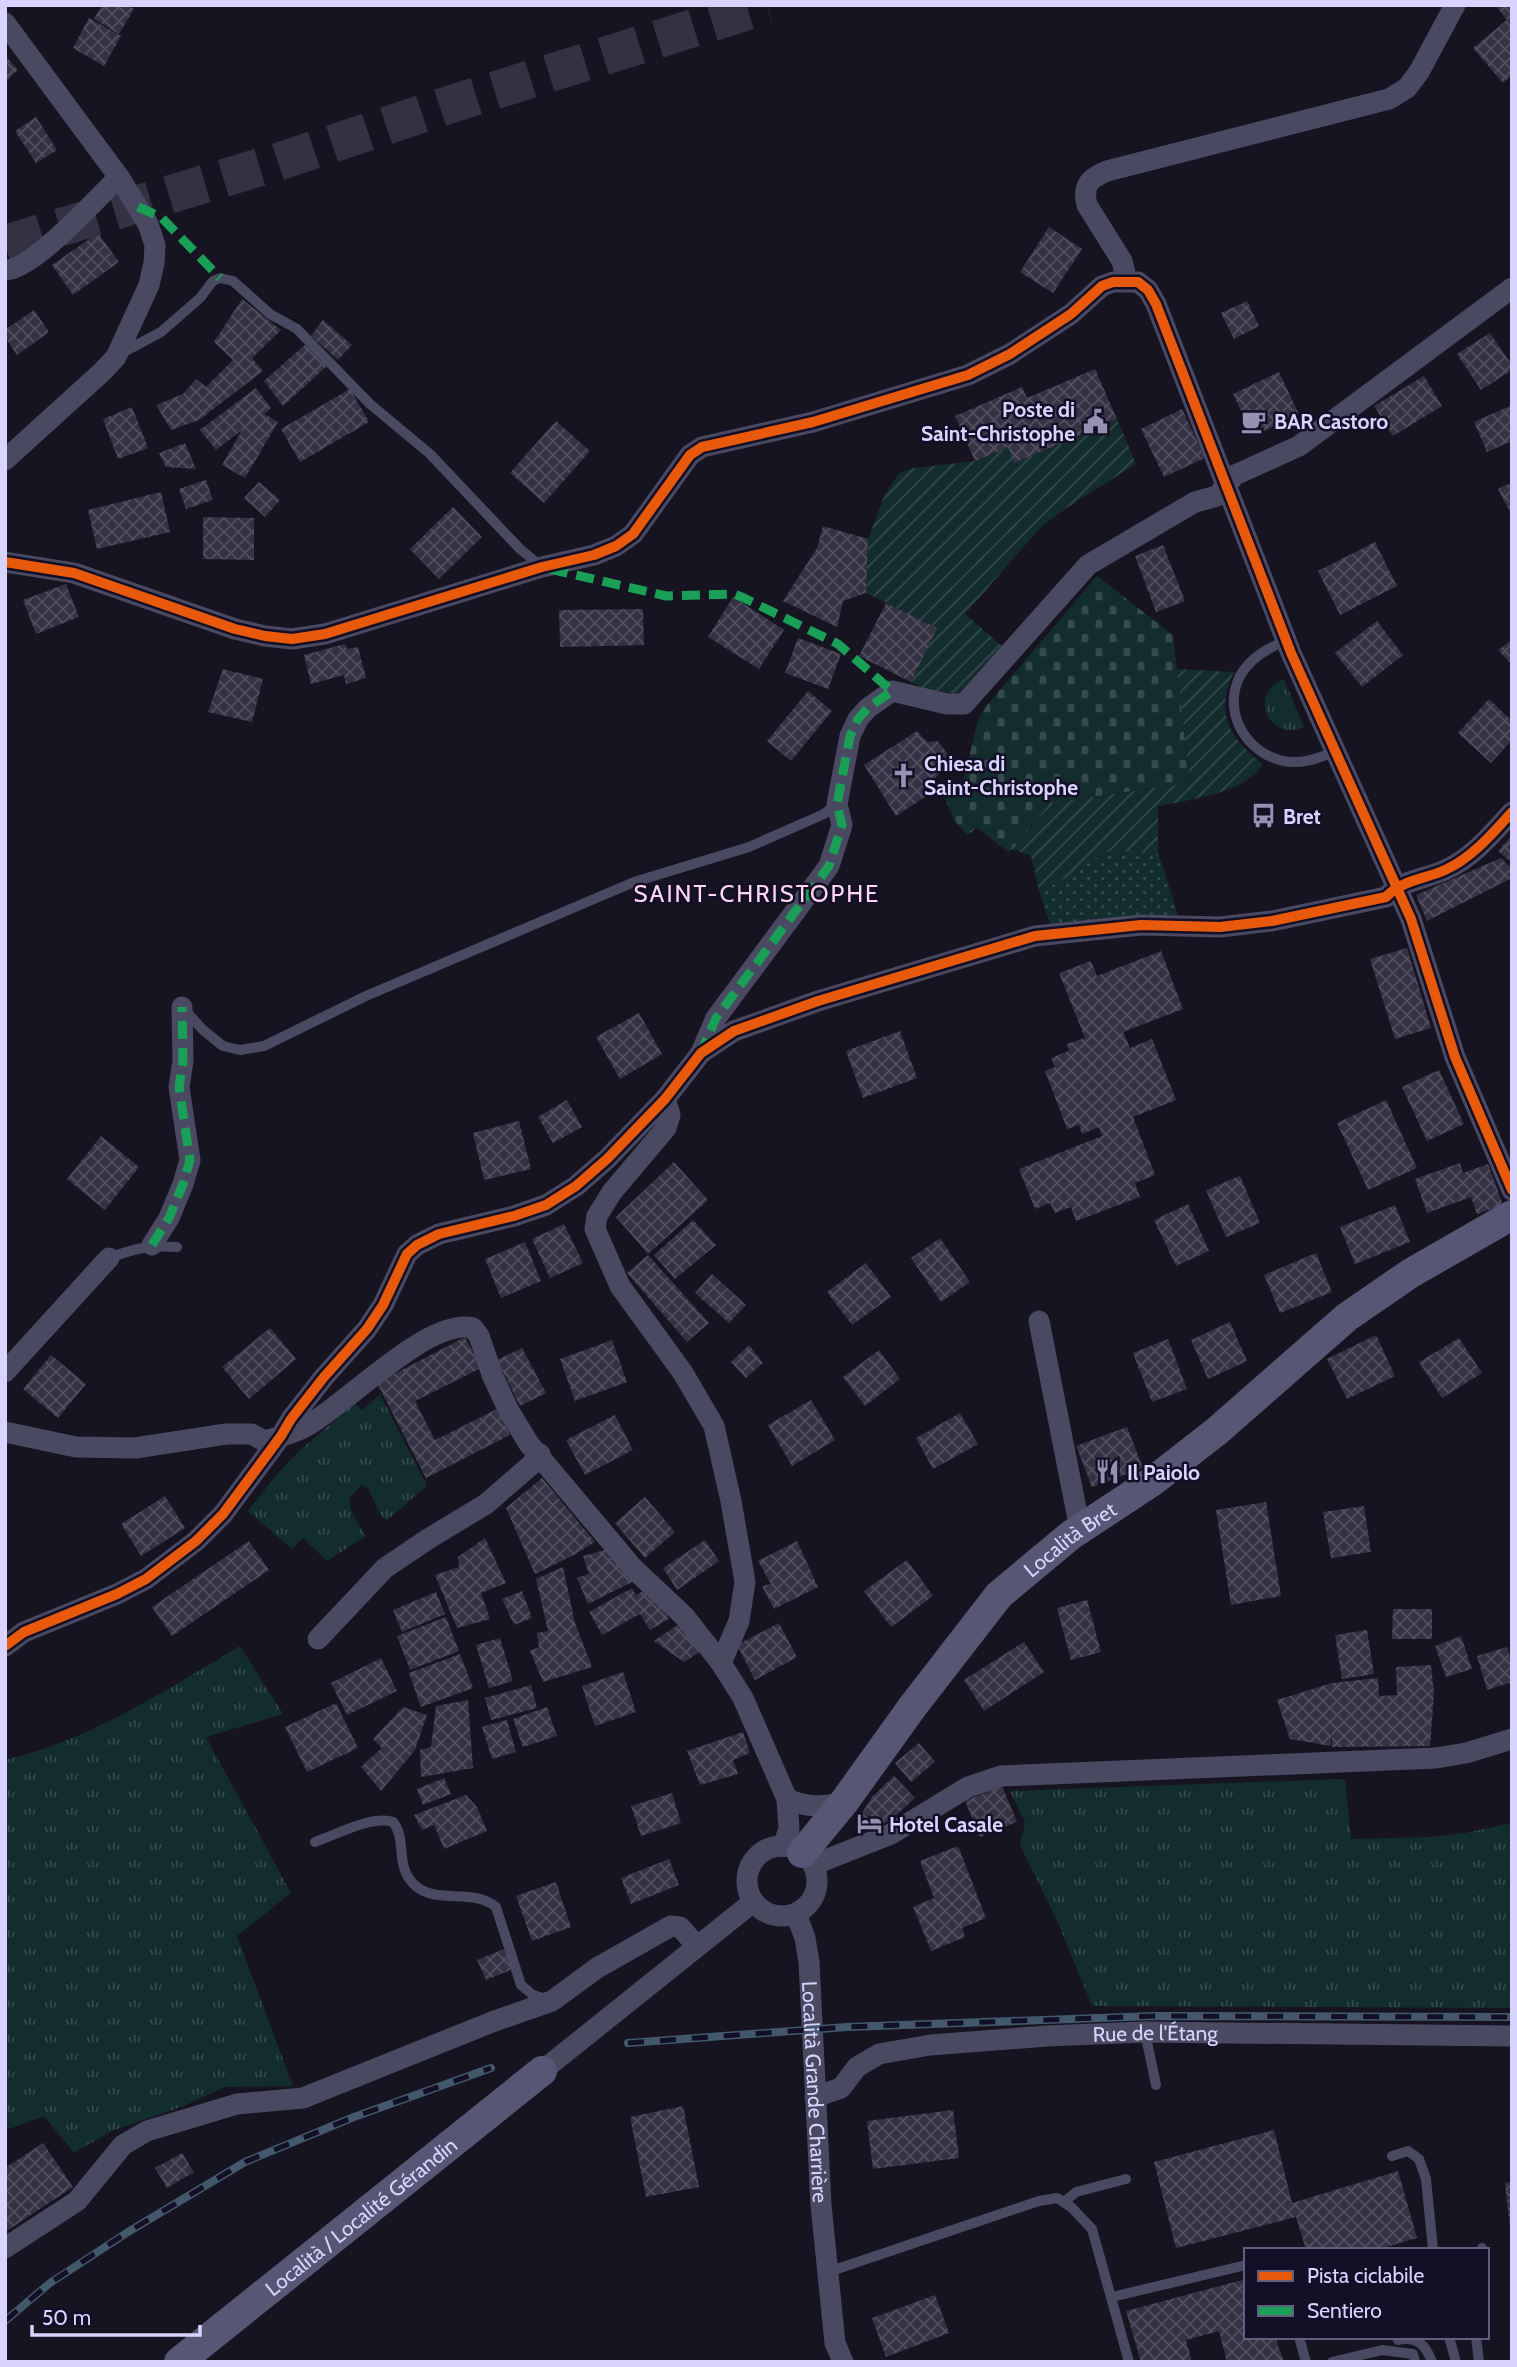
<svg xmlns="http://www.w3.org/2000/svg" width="1517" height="2367" font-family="Cabin,sans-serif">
  <defs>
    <pattern id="grass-tufts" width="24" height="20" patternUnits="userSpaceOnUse" patternTransform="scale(1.75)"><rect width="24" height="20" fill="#132c2d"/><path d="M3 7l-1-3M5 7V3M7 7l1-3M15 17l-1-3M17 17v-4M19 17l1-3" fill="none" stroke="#354a4c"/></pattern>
    <pattern id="cemetery-stones" width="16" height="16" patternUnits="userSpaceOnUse" patternTransform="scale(1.75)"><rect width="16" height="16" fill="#132c2d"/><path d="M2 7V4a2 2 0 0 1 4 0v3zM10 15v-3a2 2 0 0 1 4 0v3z" fill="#354a4c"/></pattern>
    <pattern id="park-dots" width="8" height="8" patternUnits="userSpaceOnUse" patternTransform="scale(1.75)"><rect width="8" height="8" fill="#132c2d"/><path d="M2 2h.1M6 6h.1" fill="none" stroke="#354a4c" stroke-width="1.8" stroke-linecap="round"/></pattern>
    <pattern id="garden-furrows" width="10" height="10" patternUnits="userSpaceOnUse" patternTransform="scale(1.75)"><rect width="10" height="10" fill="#132c2d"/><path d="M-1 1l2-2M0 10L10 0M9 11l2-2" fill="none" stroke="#354a4c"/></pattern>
    <pattern id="building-cross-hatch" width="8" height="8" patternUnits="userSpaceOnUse" patternTransform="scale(1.75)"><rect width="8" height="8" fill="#343243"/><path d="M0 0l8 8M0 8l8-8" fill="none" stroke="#514f5f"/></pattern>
  </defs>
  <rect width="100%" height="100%" fill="#161421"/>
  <!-- grass -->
  <path fill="url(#grass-tufts)" d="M1284,679l20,48c-35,16 -57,-34 -20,-48z
    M380,1394l47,92 -41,35 -6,-7 -12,-26 -7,-3 -12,14 3,14 14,23 -39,25 -24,-23 -11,11 -44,-38 30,-38 20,-21 57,-49 7,7z
    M240,1646l43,68 -77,23 85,156 -54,43 56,150 -68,1 -41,19 -72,25 -38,22 -30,-37 -35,13 -4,-2v-367c88,-21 159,-69 235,-114z
    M1345,1779l6,60 80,-2 34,-4 47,-10v185l-420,-2 -33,-81 -39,-80 5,-22 -15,-32z"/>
  <!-- cemetery -->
  <path fill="url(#cemetery-stones)" d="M1097,576l76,59 17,148 -140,20 -37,46 -5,3 -31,-24 -10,7 -13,-15 -9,-22 18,-16 15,-62 9,-15z"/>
  <!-- park -->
  <path fill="url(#park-dots)" d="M1156,845l22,70 -52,1 -76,8 -11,-33 29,-14 37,-25 30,-1z"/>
  <!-- garden -->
  <path fill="url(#garden-furrows)" d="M1117,419l19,45 -71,45 -24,18 -76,87 37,32 -44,48 -31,-4 -16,-8 26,-54 -71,-35 2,-54 17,-45 14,-21 15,-5 61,-7 33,-14 7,16z
    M1177,669l57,3c-20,41 -4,67 29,92 -17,29 -74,36 -105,42v50l-23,-5 -30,1 -37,25 -29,14 -8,-35 -18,-7 37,-46 140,-20z"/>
  <!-- building -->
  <path fill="url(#building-cross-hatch)" d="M102,5h26l6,4 -15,25 -25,-15z
    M1495,5h17v70l-9,8 -30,-35 34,-28z
    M89,18l32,18 -17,30 -31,-18z
    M5,55l13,15 -13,12z
    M36,117l21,33 -21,13 -21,-32z
    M1049,227l33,22 -29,44 -33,-21z
    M98,233l21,29 -46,33 -21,-30z
    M242,299l39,31 -29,28 11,13 -64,49 -28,10 -15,-25 27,-11 13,-15 10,8 27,-27 -19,-18z
    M1247,301l12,25 -25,13 -13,-26z
    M34,310l15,22 -32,23 -12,-18v-7z
    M323,320l29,25 -14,15 -27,-24z
    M1490,333l22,32v5l-31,20 -24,-36z
    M308,342l19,24 -44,40 -19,-25z
    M1095,369l22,50 -103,44 -6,-16 -33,14 -20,-45 67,-29 5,11z
    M1279,372l20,42 -46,22 -20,-42z
    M1424,376l18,30 -49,30 -19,-30z
    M256,388l15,20 -7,6 14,8 -33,56 -23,-13 20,-35 -26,20 -16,-20z
    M350,389l19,33 -69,40 -19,-33z
    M1512,405v36l-25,11 -13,-30z
    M132,407l16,41 -30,11 -15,-40z
    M1182,409l23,49 -41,19 -23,-48z
    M556,421l34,30 -46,52 -34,-30z
    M185,443l11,26 -30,-2 -7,-14z
    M206,480l7,20 -27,9 -7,-20z
    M259,482l21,18 -15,17 -21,-19z
    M1512,482v34l-14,-27z
    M161,492l9,40 -73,17 -9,-39z
    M453,507l29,30 -43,42 -29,-30z
    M203,517l51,1v42l-51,-1z
    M823,526l45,13 -2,54 -23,8 -6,26 -54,-26 34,-53z
    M1375,542l22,44 -57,29 -22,-44z
    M1163,545l22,56 -29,11 -21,-56z
    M66,584l13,33 -43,17 -13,-34z
    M733,597l51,33 -25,39 -51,-32z
    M886,603l51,25 -26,54 -52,-26z
    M643,609l1,36 -84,2 -1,-37z
    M1377,621l26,34 -41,32 -27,-34z
    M798,638l43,16 -13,35 -43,-16z
    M1512,640v25l-14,-15z
    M345,644l2,5 11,-2 8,31 -20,6 -2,-9 -33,9 -7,-29z
    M223,669l40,10 -11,43 -44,-10z
    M808,691l24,20 -41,50 -24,-20z
    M1489,699l23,22v19l-21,23 -33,-30z
    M917,731l10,11 10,-1 10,12 -3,15 -11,13 4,8 -41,27 -32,-51z
    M1512,835v28l-14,-12z
    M1501,858l11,11v9l-85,43 -11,-26z
    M1407,948l24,80 -36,11 -25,-80z
    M1161,951l22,58 -60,23 7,16 22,-9 24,61 -43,17 22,58 -20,8 5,14 -64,24 -5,-14 -16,6 -5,-10 -15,6 -16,-40 83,-33 -3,-9 -17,7 -3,-9 -12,4 -22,-58 10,-4 -4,-9 18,-7 -2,-7 18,-6 -26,-65 32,-12 6,15z
    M639,1013l23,41 -42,25 -24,-42z
    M900,1031l17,47 -54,20 -17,-47z
    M1439,1070l25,54 -37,17 -25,-54z
    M567,1100l15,27 -29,16 -15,-26z
    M1386,1100l31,68 -49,22 -31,-67z
    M519,1121l12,48 -47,11 -11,-47z
    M101,1136l38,31 -34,43 -38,-31z
    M674,1162l34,38 -60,54 -32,-37z
    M1460,1163l3,10 25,-9 15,41 -26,9 -6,-17 -44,16 -12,-34z
    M1240,1176l20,47 -34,14 -20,-47z
    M1188,1204l21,47 -33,15 -22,-46z
    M1395,1205l15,37 -55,22 -15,-37z
    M693,1220l23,25 -41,34 -21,-24z
    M564,1224l19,39 -33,15 -18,-39z
    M940,1238l30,44 -29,20 -30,-44z
    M525,1242l16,39 -40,17 -16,-39z
    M1316,1253l16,39 -52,21 -16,-38z
    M648,1255l61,68 -22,19 -60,-69z
    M866,1263l25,34 -39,28 -25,-33z
    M712,1274l34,31 -17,18 -34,-30z
    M1230,1322l17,39 -39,18 -17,-39z
    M270,1328l26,31 -47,40 -27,-32z
    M1376,1335l19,41 -48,23 -20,-40z
    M465,1337l16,31 -66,33 20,39 62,-31 13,26 -84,43 -49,-95z
    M1459,1338l23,35 -40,25 -23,-36z
    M1168,1339l19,50 -35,13 -19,-49z
    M612,1340l15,42 -52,19 -15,-42z
    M749,1345l14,18 -17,15 -15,-16z
    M522,1348l24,45 -26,13 -23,-46z
    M879,1350l21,29 -35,27 -22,-29z
    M51,1355l35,29 -28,34 -35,-29z
    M811,1400l24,40 -43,26 -24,-41z
    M960,1413l18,31 -45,25 -17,-31z
    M615,1415l18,35 -48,25 -19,-35z
    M1127,1427l16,41 -51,19 -16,-41z
    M542,1478l53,64 -21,13 -39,19 -29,-66z
    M165,1496l20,32 -44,28 -20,-32z
    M645,1497l30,35 -30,26 -30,-35z
    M1266,1502l15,94 -50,9 -15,-95z
    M1364,1506l7,46 -40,6 -8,-46z
    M485,1538l21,45 -25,10 9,26 -33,9 -22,-53 24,-8 -1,-10z
    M705,1540l14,21 -42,29 -14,-22z
    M249,1541l20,29 -97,66 -20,-29z
    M797,1541l21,46 -44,22 -12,-23 9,-2 -13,-23z
    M608,1549l26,32 -46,23 -11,-26 12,-4 -6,-18z
    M907,1560l26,36 -42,31 -27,-36z
    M563,1567l12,56 17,44 -49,15 -13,-31 9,-4 -2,-14 11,-2 -12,-52z
    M649,1587l20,32 -19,11 -10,-16 -38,21 -13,-23 43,-24 4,7z
    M522,1591l10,27 -18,7 -12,-26z
    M436,1592l9,22 -43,18 -9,-22z
    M1087,1600l14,52 -30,8 -14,-52z
    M1393,1609h39v30h-40z
    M446,1617l13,34 -49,19 -13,-34z
    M779,1623l18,34 -42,23 -18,-35z
    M679,1624l22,27 -17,11 -30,-21z
    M1367,1630l7,44 -32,5 -7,-44z
    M1461,1636l11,33 -26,8 -11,-31z
    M500,1638l13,43 -24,7 -13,-43z
    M1024,1642l20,30 -60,39 -20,-31z
    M1507,1647l5,16v19l-25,8 -10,-34z
    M460,1654l13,34 -52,19 -12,-34z
    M381,1658l16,33 -50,24 -16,-32z
    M1431,1665l3,29 -4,52 -98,1v-19l-1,18 -41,-7 -13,-39 55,-17 46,-5 1,18 18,-1 -1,-28z
    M623,1672l13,40 -41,14 -13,-40z
    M531,1685l6,23 -46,12 -6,-22z
    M468,1700l5,68 -52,9 -1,-27 11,-3 5,-41z
    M336,1703l22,45 -51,24 -22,-45z
    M403,1707l24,8 -12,35 -34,41 -20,-24 21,-19 -9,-9z
    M547,1707l10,29 -34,11 -10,-28z
    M507,1720l9,32 -24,7 -10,-32z
    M743,1732l7,21 -17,7 5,14 -38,11 -13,-34z
    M919,1743l16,19 -24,20 -16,-19z
    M894,1776l21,22 -22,20 -25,14 -10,-13 15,-23z
    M444,1778l7,16 -28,11 -6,-16z
    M1002,1786l15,36 -37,15 -15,-36z
    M672,1793l9,30 -40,13 -10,-30z
    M466,1795l11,12 10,24 -43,18 -10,-24 -12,5 -8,-15z
    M958,1846l28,72 -24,10 3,9 -34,14 -18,-44 21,-9 -14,-37z
    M669,1859l10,26 -48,19 -10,-26z
    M556,1882l15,45 -39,14 -16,-45z
    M504,1949l9,20 -27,11 -9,-20z
    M683,2106l16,81 -53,10 -16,-80z
    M953,2110l6,48 -86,11 -6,-48z
    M1274,2130l18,73 106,-32 19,67 -41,12h-70l-10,-33 -120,31 -22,-86z
    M43,2143l30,44 -68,45v-64z
    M182,2153l12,19 -27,16 -12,-20z
    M1512,2182v46h-2l-5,-45z
    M1246,2279v58h29l9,25h-57l-8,-31 -33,9 6,22h-51l-15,-51z
    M935,2295l14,38 -63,24 -14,-39z"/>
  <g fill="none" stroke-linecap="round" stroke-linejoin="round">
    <!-- highway-tunnel -->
    <path stroke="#333142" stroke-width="38" stroke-dasharray="38 19" stroke-linecap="butt" d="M5,244l269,-81 171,-57 322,-101"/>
    <!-- lane -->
    <path stroke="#4a4962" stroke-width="10" d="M120,354l41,-22 39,-34 13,-17 7,-3 13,3 37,33 27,15 73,75 60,50 90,95 22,18
      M1286,641c-19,7 -36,17 -46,35 -20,39 11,84 52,86 15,1 29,-5 42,-10
      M185,1010l18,20 20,16 17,4 24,-4 102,-50 268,-114 115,-35 75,-33 13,-10
      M109,1258c27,-10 40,-13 68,-11
      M315,1842c20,-7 57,-27 78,-20 15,18 0,46 24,65 22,17 56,1 79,20l25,78 12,10 16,5
      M1145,2032l11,53
      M1392,2156l16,-5 11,8 7,20 7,71
      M1064,2202l12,-10 50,-13
      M1481,2250l1,-2
      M828,2272l211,-71 18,-3 14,9 21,22 37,133
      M1112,2297l134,-32
      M1299,2337l7,25
      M1449,2337l7,25
      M1476,2337l3,25
      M1398,2340c19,-4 28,5 34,22
      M1332,2362l50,-12 31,4 2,8"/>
    <!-- street -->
    <g stroke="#4a4962" stroke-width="21">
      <path d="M5,23l114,154 29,47 7,21 -1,18 -5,22 -33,72 -14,15 -97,88"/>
      <path d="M5,270c28,0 92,-72 114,-93"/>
      <path d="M1127,281l-5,-20 -35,-56c-5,-20 3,-27 20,-34l282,-72 18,-11 12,-16 36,-67"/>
      <path d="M5,562l69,11 161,56 30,7 27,3 33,-5 217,-67 52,-12 22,-9 17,-12 57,-79 12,-8 111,-25 155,-47 42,-21 61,-40 31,-28 11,-4h25l10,8 8,14 135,349 120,266 44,138 57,133"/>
      <path d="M701,1053l33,-22 84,-30 217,-65 106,-11 79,2 52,-6 114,-24c16,-17 39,-18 59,-27 27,-12 48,-37 67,-58"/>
      <path d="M665,1099l5,16 -4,13 -54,64 -15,24 -2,13 25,57 63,87 31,53 17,75 14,81 -6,39 -18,42"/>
      <path d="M152,1245l17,-27 14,-34 7,-24 -11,-73 4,-26 -1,-54"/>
      <path d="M1039,1321l41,208"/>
      <path d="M5,1372l104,-114"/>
      <path d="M5,1432l71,15 59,1 91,-14h26l12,7c14,-4 29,-7 41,-14 41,-22 123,-110 168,-99l6,8 14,41 16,34 20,33 104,124 52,49 36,46 22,35 44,101 2,30 -6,17"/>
      <path d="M318,1639l67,-71 43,-29 58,-35 45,-39 9,-11"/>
      <path d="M5,1646l19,-14 93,-38 29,-15 50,-38 27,-27 58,-78 10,-17 33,-42 43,-48 16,-24 24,-51 10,-9 22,-11 75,-18 32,-11 30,-19 31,-27 58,-60 36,-46 15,-35 113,-152 13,-41 -5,-21 13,-68 8,-17 10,-11 24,-17 55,13h17l124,-139 107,-63 22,-6 18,-21 64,-29 213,-158"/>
      <path d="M787,1799c21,9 35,8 57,3"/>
      <circle cx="782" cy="1881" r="35"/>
      <path d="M813,1865l78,-31 77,-47 33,-11 435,-18 30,-5 46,-14"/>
      <path id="s1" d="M796,1914l9,24 4,24 12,243 14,138 8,19"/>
      <path d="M542,2071l211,-169"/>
      <path id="s2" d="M815,2097l26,-9 16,-21 22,-13 51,-9 117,-9 98,-4 367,4"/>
      <path d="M5,2248l72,-47 46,-56 24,-14 90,-27 66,-6 189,-76 60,-21 45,-33 74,-42 9,1 16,18"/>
    </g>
    <!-- secondary -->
    <g stroke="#575674" stroke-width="30">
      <path id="s3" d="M802,1853l42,-51 69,-96 86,-111 72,-60 82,-54 64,-50 130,-114 64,-44 101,-58"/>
      <path id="s4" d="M179,2362l363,-291"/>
    </g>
    <defs>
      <path id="rail" d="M628,2043l219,-16 307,-11 358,1
        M5,2321l45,-38 78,-51 117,-70 109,-45 137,-49"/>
    </defs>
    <!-- rail casing -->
    <use href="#rail" stroke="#43596b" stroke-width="8"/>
    <!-- rail -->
    <use href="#rail" stroke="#130f26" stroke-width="5" stroke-dasharray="16" stroke-linecap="butt"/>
    <!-- quiet -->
    <path stroke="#1a9f57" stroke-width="9" stroke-dasharray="18 9" stroke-linecap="butt" d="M138,207l23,10 59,61
      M550,569l116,27 68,-2 10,4 94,46 54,47 -24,17 -10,11 -8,17 -13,68 5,21 -13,41 -113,152 -14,32
      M152,1245l17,-27 14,-34 7,-24 -11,-73 4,-26 -1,-54"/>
    <defs>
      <path id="cycleway" d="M5,562l69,11 161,56 30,7 27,3 33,-5 217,-67 52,-12 22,-9 17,-12 57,-79 12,-8 111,-25 155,-47 42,-21 61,-40 31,-28 11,-4h25l10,8 8,14 135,349 120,266 44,138 57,133
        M5,1646l19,-14 93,-38 29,-15 50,-38 27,-27 58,-78 10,-17 33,-42 43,-48 16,-24 24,-51 10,-9 22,-11 75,-18 32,-11 30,-19 31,-27 58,-60 36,-46 33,-22 84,-30 217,-65 106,-11 79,2 52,-6 114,-24c16,-17 39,-18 59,-27 27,-12 48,-37 67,-58"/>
    </defs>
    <!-- cycleway casing -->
    <use href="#cycleway" stroke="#130f26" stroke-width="15"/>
    <!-- cycleway -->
    <use href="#cycleway" stroke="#e8590c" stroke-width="10"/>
  </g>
  <!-- icons -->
  <defs>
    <symbol id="civic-bare" viewBox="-9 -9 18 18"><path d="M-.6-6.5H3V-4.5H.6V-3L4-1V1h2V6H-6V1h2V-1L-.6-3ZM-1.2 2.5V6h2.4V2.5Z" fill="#9591b1" stroke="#130f26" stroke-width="2.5" paint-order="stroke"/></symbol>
    <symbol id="cafe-bare" viewBox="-9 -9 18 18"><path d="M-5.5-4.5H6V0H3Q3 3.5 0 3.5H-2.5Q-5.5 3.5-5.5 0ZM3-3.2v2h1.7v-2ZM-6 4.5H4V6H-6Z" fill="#9591b1" stroke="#130f26" stroke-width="2.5" paint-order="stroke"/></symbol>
    <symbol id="church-bare" viewBox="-9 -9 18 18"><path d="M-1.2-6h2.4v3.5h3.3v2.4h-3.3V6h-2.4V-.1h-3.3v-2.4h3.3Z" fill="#9591b1" stroke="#130f26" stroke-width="2.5" paint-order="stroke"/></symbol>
    <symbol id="bus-bare" viewBox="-9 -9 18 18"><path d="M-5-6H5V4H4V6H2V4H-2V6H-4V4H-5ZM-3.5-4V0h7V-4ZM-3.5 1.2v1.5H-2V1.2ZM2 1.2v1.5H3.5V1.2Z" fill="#9591b1" stroke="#130f26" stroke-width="2.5" paint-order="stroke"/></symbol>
    <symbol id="restaurant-bare" viewBox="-9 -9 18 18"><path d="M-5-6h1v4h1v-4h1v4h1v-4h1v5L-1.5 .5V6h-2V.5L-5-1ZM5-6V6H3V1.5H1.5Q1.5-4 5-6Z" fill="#9591b1" stroke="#130f26" stroke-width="2.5" paint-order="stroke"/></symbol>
    <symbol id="hotel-bare" viewBox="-9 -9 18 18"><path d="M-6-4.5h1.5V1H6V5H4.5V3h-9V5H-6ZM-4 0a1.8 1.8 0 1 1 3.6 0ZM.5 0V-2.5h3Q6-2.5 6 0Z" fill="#9591b1" stroke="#130f26" stroke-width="2.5" paint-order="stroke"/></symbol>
  </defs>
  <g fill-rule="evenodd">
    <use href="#civic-bare" x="1078" y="404" width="35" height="35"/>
    <use href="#cafe-bare" x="1236" y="404" width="35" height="35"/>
    <use href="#church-bare" x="886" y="758" width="35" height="35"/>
    <use href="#bus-bare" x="1246" y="798" width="35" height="35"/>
    <use href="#restaurant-bare" x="1090" y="1454" width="35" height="35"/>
    <use href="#hotel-bare" x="852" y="1806" width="35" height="35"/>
  </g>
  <g text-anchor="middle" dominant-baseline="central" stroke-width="5" stroke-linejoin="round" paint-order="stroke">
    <!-- poi labels -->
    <g font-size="21" font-weight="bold" fill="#d9d4ff" stroke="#130f26" text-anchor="start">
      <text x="1075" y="409" text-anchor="end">Poste di<tspan x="1075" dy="24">Saint-Christophe</tspan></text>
      <text x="1274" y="421">BAR Castoro</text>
      <text x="924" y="763">Chiesa di<tspan x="924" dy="24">Saint-Christophe</tspan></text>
      <text x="1283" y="816">Bret</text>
      <text x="1127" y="1472">Il Paiolo</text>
      <text x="889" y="1824">Hotel Casale</text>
    </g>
    <!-- street labels -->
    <g font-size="21" fill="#d9d4ff" stroke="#130f26">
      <text stroke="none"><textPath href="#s3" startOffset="415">Località Bret</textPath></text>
      <text stroke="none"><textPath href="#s2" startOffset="357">Rue de l'Étang</textPath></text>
      <text stroke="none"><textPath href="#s1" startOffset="180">Località Grande Charrière</textPath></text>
      <text stroke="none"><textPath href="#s4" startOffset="233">Località / Localité Gérandin</textPath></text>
    </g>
    <!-- quarter labels -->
    <g font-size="24" letter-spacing="2" fill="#ffd6f0" stroke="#130f26">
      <text x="757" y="893">SAINT-CHRISTOPHE</text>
    </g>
  </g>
  <!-- border -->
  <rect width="1517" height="2367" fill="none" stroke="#d9d4ff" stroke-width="14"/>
  <!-- legend -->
  <rect x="1244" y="2248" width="245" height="91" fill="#130f26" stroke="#625e7d" stroke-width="2"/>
  <rect x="1258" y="2271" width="35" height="10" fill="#e8590c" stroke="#625e7d" stroke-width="2"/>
  <text x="1307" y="2283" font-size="21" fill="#d9d4ff">Pista ciclabile</text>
  <rect x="1258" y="2306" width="35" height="10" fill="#1a9f57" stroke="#625e7d" stroke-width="2"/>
  <text x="1307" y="2318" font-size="21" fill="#d9d4ff">Sentiero</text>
  <!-- scale -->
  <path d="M32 2325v10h168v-10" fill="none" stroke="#d9d4ff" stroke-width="3.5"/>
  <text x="42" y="2325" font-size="21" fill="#d9d4ff" stroke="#130f26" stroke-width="5" paint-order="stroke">50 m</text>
</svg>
